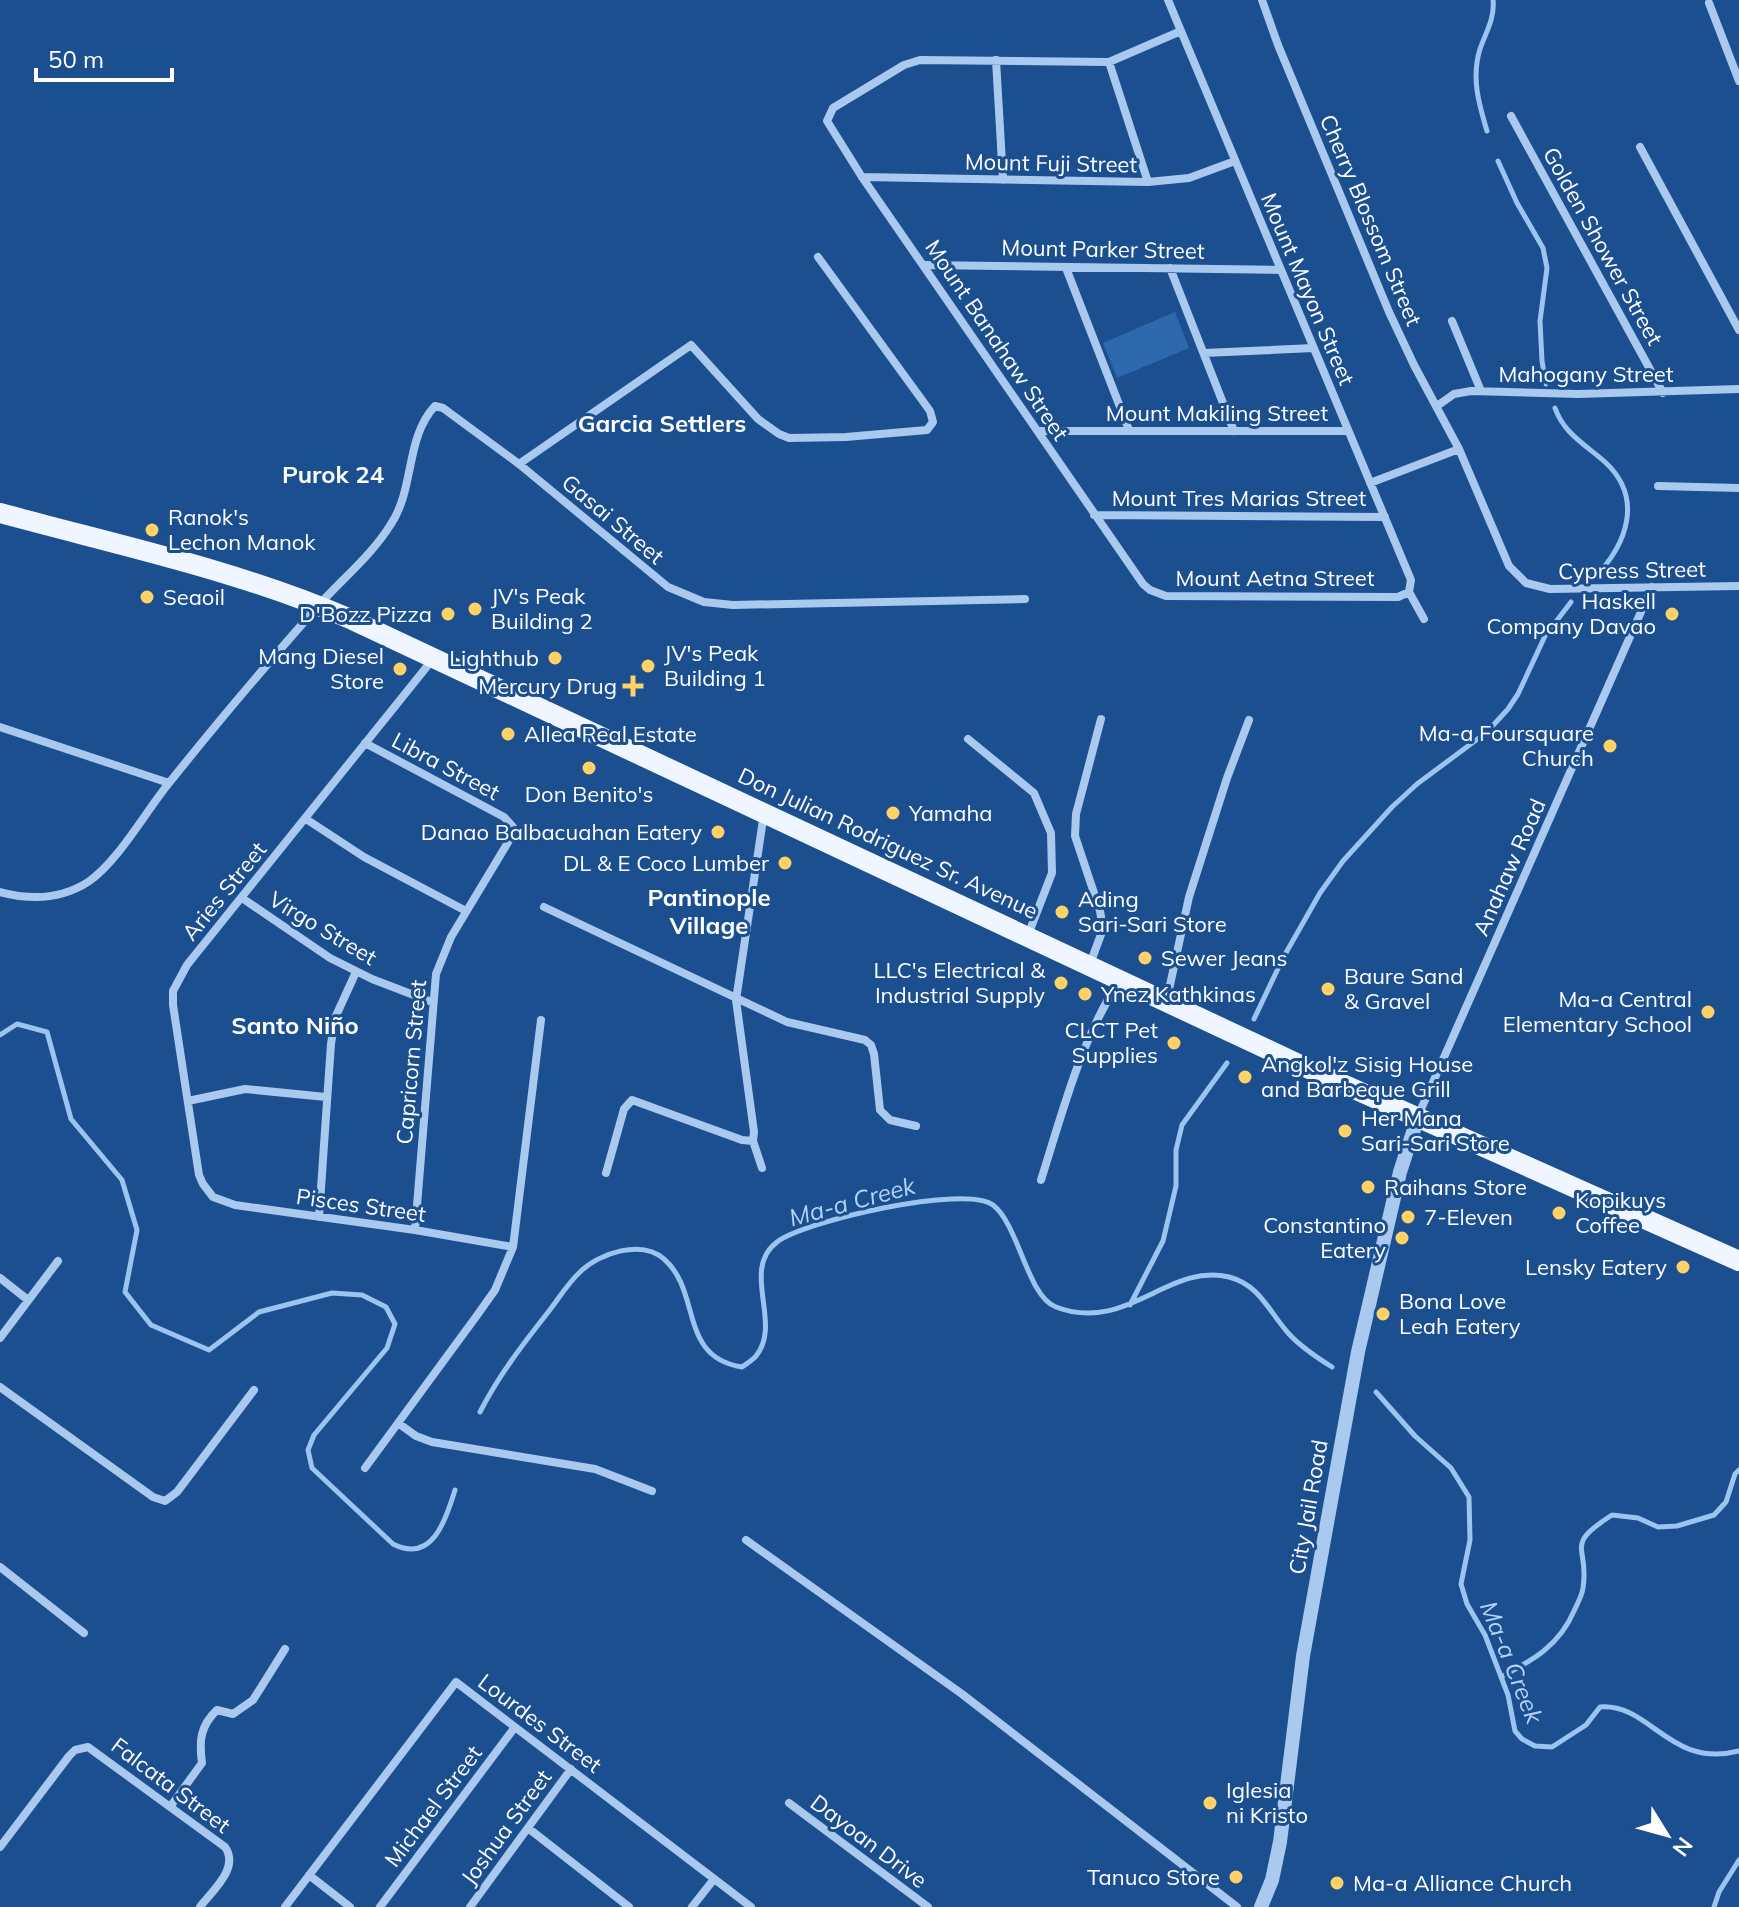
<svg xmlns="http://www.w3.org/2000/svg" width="1739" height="1907" font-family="Mulish,sans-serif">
  <rect width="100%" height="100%" fill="#1b4f8f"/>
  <!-- pitch -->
  <path fill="#2e69ad" d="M1175,312l14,36 -72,30 -14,-35z"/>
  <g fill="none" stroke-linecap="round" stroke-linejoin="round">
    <!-- stream -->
    <path stroke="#9cc4f0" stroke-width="5" d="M1487,131c-8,-27 -16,-53 -7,-82 6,-17 15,-31 13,-49
      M1498,161l19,42 26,45 4,20 -7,53 2,40 4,23
      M1555,408c9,26 31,37 50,54 39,36 22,82 -10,115
      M1254,1019l29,-61 37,-65 23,-32 49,-54 25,-23 70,-52 21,-23 10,-15 27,-58 26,-34
      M0,1035l17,-11 30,8 24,87 51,61 15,50 -12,62 26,33 58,25 50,-38 73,-19 30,2 24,12 9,17 -8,24 -73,87 -6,15 4,18 81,76c39,20 53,-24 62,-54
      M1130,1305l33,-64 13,-55v-36l6,-25 45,-62
      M1376,1392l39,44 36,32 18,29 1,43 -9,44 6,20 18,31 23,60 7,36 7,8 13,7 17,1 34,-22 14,-18c51,-4 69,62 139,44
      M480,1412c19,-37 43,-68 69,-101 10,-13 19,-28 31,-39 19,-19 62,-33 84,-13 38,33 14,98 78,108 4,-3 11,-7 14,-11 27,-33 -16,-86 21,-114 27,-21 188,-58 216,-37 26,20 34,91 63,102 70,27 113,-45 173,-30 31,8 40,35 60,57 12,13 27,23 43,33
      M1501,1677c32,-17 58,-31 73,-66 3,-7 8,-15 9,-23 7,-43 -21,-41 29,-73l26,3 20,9 19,-1 37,-11 12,-13 9,-28 4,-4
      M1714,1907l5,-15 20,-32"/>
    <!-- minor -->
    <path stroke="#a9c9ee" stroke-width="8" d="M1168,0l243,580 -2,12
      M1262,0l16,45 111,267 25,53 45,84 50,117 17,17 24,6 189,-3
      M1709,3l30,78
      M1181,31l-72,31 -189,-2 -16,5 -71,43 -6,13 35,56 281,407 7,6 16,6 232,1 11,-5
      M996,60l7,120
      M1109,62l39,120
      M1511,116l152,277
      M1640,147l99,183
      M862,177l286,5 41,-4 46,-17
      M925,265l356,5
      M1066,268l63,162
      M1170,268l64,163
      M1452,321l29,70
      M1204,353l109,-5
      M1437,406l17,-12 17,-3 107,3 161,-5
      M1038,431h310
      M519,464l172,-119 67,74 21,15 10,4 57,-1 81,-7 6,-8 -3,-11 -112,-154
      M1370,483l89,-34
      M1658,486l81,2
      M1094,515l291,2
      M1409,592l15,27
      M433,659l-246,306 -14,26v14l26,170 4,9 10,13 22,8 180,25 98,17
      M0,727l169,56
      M968,739l66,54 17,40 1,40 -24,62
      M365,743l139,74 9,10 -3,12 -59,98 -15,37 -21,256
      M306,819l58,38 102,54
      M0,892c30,8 60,8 88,-10 29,-19 58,-71 81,-99 48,-60 98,-119 149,-177 24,-27 54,-51 73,-82 24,-36 14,-86 44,-118l8,2 76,56 149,123 36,15 29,3 292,-6
      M242,898l88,60 42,21 60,23
      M544,907l243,115 78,18 6,5 3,9 6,56 10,10 26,6
      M1090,964l13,-35 -3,-18 -25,-75 1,-22 25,-95
      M1167,999l22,-102 38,-119 22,-58
      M188,1101l57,-12 81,8
      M1418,1116l234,-529
      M762,1168l-9,-27 1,-9 -18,-132 28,-187
      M606,1173l18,-64 8,-9 110,40 11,1
      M1041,1180c22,-69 39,-138 78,-199
      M319,1217l12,-173 4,-26 21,-46
      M0,1278l28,22
      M0,1338l58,-77
      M0,1387l153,110 12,4 12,-9 77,-102
      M398,1423l18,13 16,6 163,27 57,22
      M365,1468l113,-154 17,-24 18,-43 28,-227
      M746,1540l216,154 275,213
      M0,1567l84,66
      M789,1803l139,104
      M170,1807l32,-44c-3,-22 -2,-37 15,-53l16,4 20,-14 32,-51
      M528,1828l101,79
      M0,1847l69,-91 6,-6 13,-3 137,100c15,21 -13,44 -25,60
      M309,1875l41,32
      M285,1907l171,-225 295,225
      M380,1907l135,-180
      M470,1907l101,-138
      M692,1907l22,-28"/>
    <!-- tertiary -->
    <path stroke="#a9c9ee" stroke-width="14" d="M1261,1907l11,-27 8,-38 23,-186 55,-304 42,-180 18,-55"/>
    <!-- primary -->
    <path stroke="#f0f6ff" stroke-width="20" d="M0,513c117,32 237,57 348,105l959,450 432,193"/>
  </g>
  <!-- markers -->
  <g fill="#ffd166" stroke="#1b4f8f" stroke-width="3">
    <circle cx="152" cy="530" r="8"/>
    <circle cx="147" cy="597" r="8"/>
    <circle cx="475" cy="609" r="8"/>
    <circle cx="448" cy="614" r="8"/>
    <circle cx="1672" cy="614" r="8"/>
    <circle cx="555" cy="658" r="8"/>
    <circle cx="648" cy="666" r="8"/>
    <circle cx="400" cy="669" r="8"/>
    <path d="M629 674h8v8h8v8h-8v8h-8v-8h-8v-8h8z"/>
    <circle cx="508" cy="734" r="8"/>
    <circle cx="1610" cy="746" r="8"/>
    <circle cx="589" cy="768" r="8"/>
    <circle cx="893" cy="813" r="8"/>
    <circle cx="718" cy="832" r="8"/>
    <circle cx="785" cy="863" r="8"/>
    <circle cx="1062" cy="912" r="8"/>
    <circle cx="1145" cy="958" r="8"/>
    <circle cx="1061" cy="983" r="8"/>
    <circle cx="1328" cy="989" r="8"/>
    <circle cx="1085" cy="994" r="8"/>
    <circle cx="1708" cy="1012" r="8"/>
    <circle cx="1174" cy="1043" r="8"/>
    <circle cx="1245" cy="1077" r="8"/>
    <circle cx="1345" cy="1131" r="8"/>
    <circle cx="1368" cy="1187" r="8"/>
    <circle cx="1559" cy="1213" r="8"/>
    <circle cx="1408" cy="1217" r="8"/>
    <circle cx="1402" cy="1238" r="8"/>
    <circle cx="1683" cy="1267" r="8"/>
    <circle cx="1383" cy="1314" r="8"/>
    <circle cx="1210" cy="1803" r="8"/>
    <circle cx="1236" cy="1877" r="8"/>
    <circle cx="1337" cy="1883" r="8"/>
  </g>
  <g text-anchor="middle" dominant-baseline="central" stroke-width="6" stroke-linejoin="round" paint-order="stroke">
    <!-- street labels -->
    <g font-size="22" fill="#fff" stroke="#1b4f8f">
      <text transform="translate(1051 163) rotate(1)">Mount Fuji Street</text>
      <text transform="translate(1371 220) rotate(67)">Cherry Blossom Street</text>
      <text transform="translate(1603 246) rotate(61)">Golden Shower Street</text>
      <text transform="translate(1103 249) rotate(1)">Mount Parker Street</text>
      <text transform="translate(1308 289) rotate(67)">Mount Mayon Street</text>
      <text transform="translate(997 340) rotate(56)">Mount Banahaw Street</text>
      <text x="1586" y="374">Mahogany Street</text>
      <text x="1217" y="413">Mount Makiling Street</text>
      <text x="1239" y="498">Mount Tres Marias Street</text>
      <text transform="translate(613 519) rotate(40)">Gasai Street</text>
      <text transform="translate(1632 570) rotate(-1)">Cypress Street</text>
      <text x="1275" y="578">Mount Aetna Street</text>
      <text transform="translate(446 766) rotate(28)">Libra Street</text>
      <text transform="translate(888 843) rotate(25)">Don Julian Rodriguez Sr. Avenue</text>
      <text transform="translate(1509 867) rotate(-66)">Anahaw Road</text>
      <text transform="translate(224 891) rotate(-51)">Aries Street</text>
      <text transform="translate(323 928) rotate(31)">Virgo Street</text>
      <text transform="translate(411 1062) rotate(-85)">Capricorn Street</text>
      <text transform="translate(361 1205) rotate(8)">Pisces Street</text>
      <text transform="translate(1308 1507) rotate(-80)">City Jail Road</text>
      <text transform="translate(540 1723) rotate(37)">Lourdes Street</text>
      <text transform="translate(171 1785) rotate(37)">Falcata Street</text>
      <text transform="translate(433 1806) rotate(-53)">Michael Street</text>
      <text transform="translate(506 1827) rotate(-54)">Joshua Street</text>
      <text transform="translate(869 1841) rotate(37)">Dayoan Drive</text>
    </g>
    <!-- poi labels -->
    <g font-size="22" fill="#fff" stroke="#1b4f8f" text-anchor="start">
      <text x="168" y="517">Ranok's<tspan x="168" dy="25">Lechon Manok</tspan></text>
      <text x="491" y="596">JV's Peak<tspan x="491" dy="25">Building 2</tspan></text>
      <text x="163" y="597">Seaoil</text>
      <text x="1656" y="601" text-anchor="end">Haskell<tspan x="1656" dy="25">Company Davao</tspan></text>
      <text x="432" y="614" text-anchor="end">D'Bozz Pizza</text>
      <text x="664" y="653">JV's Peak<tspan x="664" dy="25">Building 1</tspan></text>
      <text x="384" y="656" text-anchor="end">Mang Diesel<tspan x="384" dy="25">Store</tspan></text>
      <text x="539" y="658" text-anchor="end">Lighthub</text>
      <text x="617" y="686" text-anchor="end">Mercury Drug</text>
      <text x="1594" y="733" text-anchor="end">Ma-a Foursquare<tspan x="1594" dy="25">Church</tspan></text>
      <text x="524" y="734">Allea Real Estate</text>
      <text x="589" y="794" text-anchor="middle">Don Benito's</text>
      <text x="909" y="813">Yamaha</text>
      <text x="702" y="832" text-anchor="end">Danao Balbacuahan Eatery</text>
      <text x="769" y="863" text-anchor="end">DL &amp; E Coco Lumber</text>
      <text x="1078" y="899">Ading<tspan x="1078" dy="25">Sari-Sari Store</tspan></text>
      <text x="1161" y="958">Sewer Jeans</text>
      <text x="1045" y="970" text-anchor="end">LLC's Electrical &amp;<tspan x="1045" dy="25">Industrial Supply</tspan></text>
      <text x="1344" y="976">Baure Sand<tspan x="1344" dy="25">&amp; Gravel</tspan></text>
      <text x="1101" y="994">Ynez Kathkinas</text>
      <text x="1692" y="999" text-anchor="end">Ma-a Central<tspan x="1692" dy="25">Elementary School</tspan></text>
      <text x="1158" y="1030" text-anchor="end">CLCT Pet<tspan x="1158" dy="25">Supplies</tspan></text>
      <text x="1261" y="1064">Angkol'z Sisig House<tspan x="1261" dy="25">and Barbeque Grill</tspan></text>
      <text x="1361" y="1118">Her Mana<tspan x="1361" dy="25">Sari-Sari Store</tspan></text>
      <text x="1384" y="1187">Raihans Store</text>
      <text x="1575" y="1200">Kopikuys<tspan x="1575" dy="25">Coffee</tspan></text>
      <text x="1424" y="1217">7-Eleven</text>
      <text x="1386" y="1225" text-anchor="end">Constantino<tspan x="1386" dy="25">Eatery</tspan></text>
      <text x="1667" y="1267" text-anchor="end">Lensky Eatery</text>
      <text x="1399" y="1301">Bona Love<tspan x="1399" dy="25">Leah Eatery</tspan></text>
      <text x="1226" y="1790">Iglesia<tspan x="1226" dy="25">ni Kristo</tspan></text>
      <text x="1220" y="1877" text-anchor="end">Tanuco Store</text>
      <text x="1353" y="1883">Ma-a Alliance Church</text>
    </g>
    <!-- neighbourhood labels -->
    <g font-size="24" font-weight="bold" fill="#fff" stroke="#1b4f8f">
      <text x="662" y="423">Garcia Settlers</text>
      <text x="333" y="474">Purok 24</text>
      <text x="709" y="897">Pantinople<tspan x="709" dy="28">Village</tspan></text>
      <text x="295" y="1025">Santo Niño</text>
    </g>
    <!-- water labels -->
    <g font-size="24" font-style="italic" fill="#b5d3f5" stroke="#1b4f8f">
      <text transform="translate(852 1201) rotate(-15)">Ma-a Creek</text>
      <text transform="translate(1512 1662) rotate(68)">Ma-a Creek</text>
    </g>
  </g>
  <!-- north arrow -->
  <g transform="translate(1667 1835) rotate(127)" stroke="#1b4f8f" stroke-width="6" paint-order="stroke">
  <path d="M0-6L14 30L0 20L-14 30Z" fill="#ffffff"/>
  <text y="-12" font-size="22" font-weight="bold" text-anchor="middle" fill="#ffffff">N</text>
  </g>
  <!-- scale -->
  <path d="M36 68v12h136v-12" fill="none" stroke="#ffffff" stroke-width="4"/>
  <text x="48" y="68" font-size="24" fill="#ffffff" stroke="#1b4f8f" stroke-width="6" paint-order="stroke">50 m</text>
</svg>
